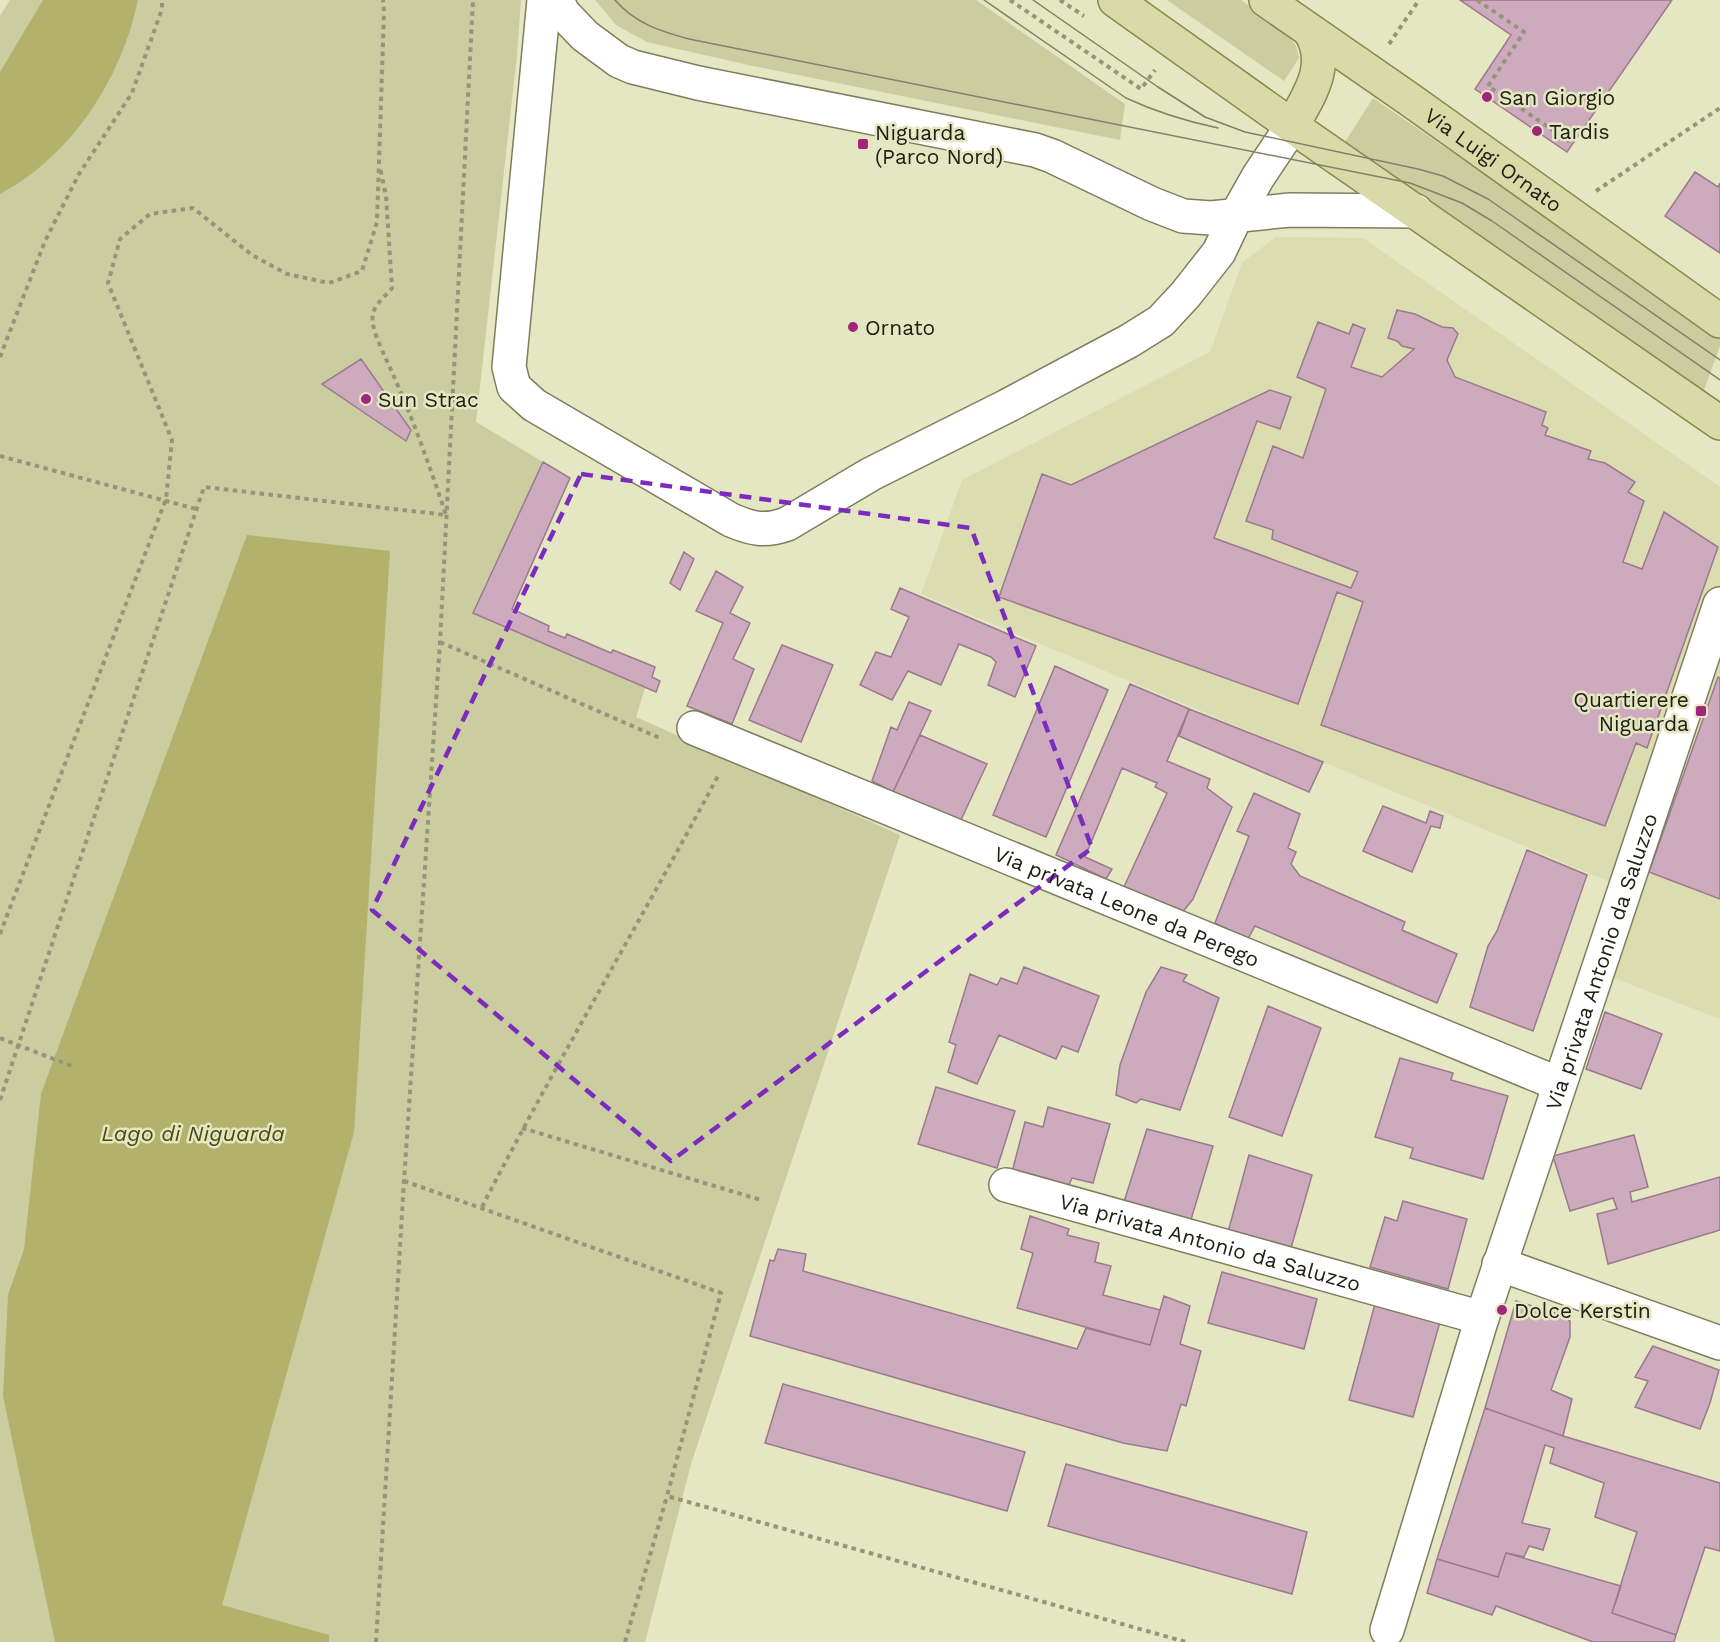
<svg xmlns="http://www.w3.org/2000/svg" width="1720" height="1642" font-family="'Work Sans',sans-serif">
  <rect width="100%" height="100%" fill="#e5e6c2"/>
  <!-- built -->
  <path fill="#dbdcb0" d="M1276,237l87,1 357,249v532l-114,-44 28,-83 -713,-298 41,-114 248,-128 32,-89z"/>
  <!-- green -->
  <path fill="#cbcc9f" d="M10,0h511l-4,55 -41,367 67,40 -70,151 172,75 -9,29 264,118 -209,629 -46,178h-645v-1626z
    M595,0h381l149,104 -5,36 -367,-74 -106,-24 -31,-17z
    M1167,0h74l47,35 8,11 3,12 -15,23z
    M1373,98l347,238v10l-17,47 -358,-251z"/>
  <!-- water -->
  <path fill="#b2b26c" d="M43,0h95c-17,79 -65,155 -138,194v-122z
    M247,535l143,16 -36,581 -132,473 107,30v7h-274l-52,-246 5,-101 16,-46 17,-155z"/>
  <!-- building -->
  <path fill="#cdaabe" stroke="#9a7a8c" stroke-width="1.5" d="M1460,0h212l-105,152 -92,-63 36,-54z
    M1695,172l23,15 2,-4v70l-55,-37z
    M1397,310l18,4 27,13 11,1 5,6 -11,26 8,17 91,35 -4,13 6,3 -3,7 46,16 -3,8 17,4 30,19 -7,10 16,9 -21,61 19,7 22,-57 54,35 -71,201 -11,-5 -31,83 -284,-101 42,-123 -26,-10 -39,112 -299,-107 43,-123 29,11 199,-95 21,7 -11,32 -23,-8 -43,117 137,50 7,-16 -86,-33 1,-9 -27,-9 27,-75 30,12 23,-69 -29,-12 21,-55 31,12 4,-10 12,5 -14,38 31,10 32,-28 -12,-3 -5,-5 -9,-3z
    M361,359l50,71 -5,11 -84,-57z
    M543,462l27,16 -58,131 37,17 -1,5 17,7 2,-4 44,19 2,-3 42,17 -3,10 8,4 -4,11 -183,-79z
    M684,552l10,7 -14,31 -10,-7z
    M716,571l27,16 -13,26 20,10 -17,36 21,10 -22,55 -45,-18 36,-83 -27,-12z
    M900,588l136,58 -21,51 -27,-12 8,-23 -5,-5 -32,-13 -18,41 -33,-14 -16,29 -32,-15 16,-33 15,5 18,-40 -18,-8z
    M782,645l51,20 -32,77 -52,-22z
    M1055,666l53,24 -62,147 -53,-22z
    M1718,677l2,1v221l-71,-27z
    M1130,684l59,25 -22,52 43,18 -3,9 25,19 -39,92 -12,15 -58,-25 44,-96 -12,-6 2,-4 -35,-15 -37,89 27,12 -6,10 -50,-24z
    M909,702l22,9 -38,81 -21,-11 19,-54 6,3z
    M1189,709l134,53 -14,30 -130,-56z
    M920,735l67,29 -27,58 -67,-30z
    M1254,793l46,21 -12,34 8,4 -5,12 9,12 105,46 -3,8 55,24 -20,49 -182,-77 -7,13 -33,-16 34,-87 -12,-5z
    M1383,806l43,17 4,-12 13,5 -3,12 -9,-2 -19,46 -49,-21z
    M1527,850l60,25 -54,156 -63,-24 18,-61 9,-15z
    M1024,967l75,29 -21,56 -16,-6 -6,13 -57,-24 -22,49 -29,-12 8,-27 -7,-3 21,-68 27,11 4,-7 16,6z
    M1161,967l26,8 -4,6 36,17 -39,112 -39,-11 -5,4 -20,-8 4,-30 26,-73z
    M1268,1006l53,22 -39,108 -53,-19z
    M1605,1012l57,22 -21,55 -55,-20z
    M1400,1058l53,15 -2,7 57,16 -25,83 -73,-21 3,-10 -38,-11z
    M936,1087l79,24 -18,57 -79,-24z
    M1048,1107l62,17 -17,59 -21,-5 -4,9 -56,-15 13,-50 18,5z
    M1147,1129l66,17 -23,77 -67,-18z
    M1634,1135l14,52 -18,5 2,10 88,-25v53l-112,34 -11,-50 20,-5 -4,-11 -43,13 -17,-55z
    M1249,1155l63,20 -21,73 -63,-16z
    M1403,1201l64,18 -19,70 -78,-22 15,-50 12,4z
    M1030,1216l39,13 -2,6 32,8 -4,19 16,4 -8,29 57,15 -10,35 -133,-37 16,-55 -12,-4z
    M778,1249l28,5 -3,17 274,78 9,-21 64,17 14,-49 26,10 -10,38 21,7 -15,55 -5,-2 -14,47 -44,-8 -373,-107 20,-76 4,1z
    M1222,1272l95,27 -13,50 -96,-26z
    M1516,1301l43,13 11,7v16l-19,53 21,9 -9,37 -78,-28z
    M1375,1304l65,18 -27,95 -64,-17z
    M1653,1346l66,24 -9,33 -10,26 -65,-22 13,-26 -13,-4z
    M783,1384l242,68 -18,59 -242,-68z
    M1485,1408l78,28 157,47v68l-15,-4 -29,88 -64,-22 25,-81 -42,-15 9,-34 -54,-20 4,-15 -9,-3 -23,78 28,6 -7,21 -14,-4 -5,11 -18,-4 -8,24 -61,-18z
    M1066,1464l241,68 -15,62 -244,-68z
    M1506,1553l115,33 -9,27 64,22 -2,7h-81l-97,-36 -4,9 -65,-22 10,-34 61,18z"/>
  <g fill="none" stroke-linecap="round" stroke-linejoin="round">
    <defs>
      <g id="minor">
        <path d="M544,0l-35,367 5,20 20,18 197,115c21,9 34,12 56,4l84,-50 136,-68 122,-65 32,-20 25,-27 33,-42 17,-36 22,-39 34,-51"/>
        <path d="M557,0l6,13 22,23 34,25 14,6 65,16 337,67 17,6 100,48 31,12 28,2 79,-8 126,1"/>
        <path id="s1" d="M694,728l865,356"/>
        <path id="s2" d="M1006,1185l476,133"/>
        <path d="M1499,1264l221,79"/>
        <path id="s3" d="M1387,1630l95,-312 238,-714"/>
      </g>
      <g id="major">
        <path d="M1115,0l194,138 411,285"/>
        <path id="s4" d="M1266,0l143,99 311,222"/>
        <path d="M1292,126c17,-31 39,-61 18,-95"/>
      </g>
    </defs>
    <!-- minor casing -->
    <use href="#minor" stroke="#7e7e5e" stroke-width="36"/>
    <!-- major casing -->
    <use href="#major" stroke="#89894f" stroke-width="36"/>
    <!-- path -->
    <path stroke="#94957a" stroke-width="4" stroke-dasharray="4.5 4.5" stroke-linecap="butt" d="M1010,0l131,89 14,-19
      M1060,0l24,16
      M1477,0l47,32 -36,54 85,58
      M1389,44l30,-44
      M1596,191l124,-83
      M0,357l45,-116 34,-67 53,-81 30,-84v-9
      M0,456l196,53
      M440,642l222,97
      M0,934l166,-435 6,-59 -64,-157 12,-44 30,-25 43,-6 59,47 35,19 42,9 33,-12 15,-49 7,-209 -1,-13
      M0,1038l74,29
      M0,1100l204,-613 242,28c-18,-54 -37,-107 -61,-158 -5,-12 -15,-31 -12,-44 3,-10 13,-17 19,-25l-6,-92 -6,-29
      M522,1128l239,72
      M404,1181l317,112 -54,203 519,146
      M482,1207c75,-146 160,-288 237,-433
      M376,1642l28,-461 36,-539 33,-642
      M625,1642l42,-146"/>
    <!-- minor -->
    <use href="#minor" stroke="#fff" stroke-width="33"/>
    <!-- major -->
    <use href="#major" stroke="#dadaa9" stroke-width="33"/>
    <!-- tram -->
    <path stroke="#818169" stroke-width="1.5" d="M615,0c20,23 44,31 74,39l721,144 52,20 30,18 228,159
      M984,0l142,98c30,14 59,23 92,30
      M1033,0l125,87 47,30 40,15 173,37 25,7 45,23 232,161"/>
  </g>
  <!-- marked area -->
  <path fill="none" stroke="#7b2cbf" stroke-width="4.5" stroke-dasharray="12 8" stroke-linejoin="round" d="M581,474l390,54 121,320 -421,313 -299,-251z"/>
  <!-- markers -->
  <g fill="#a0257b" stroke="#e5e6c2" stroke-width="2">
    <circle cx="1487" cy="97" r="6"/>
    <circle cx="1537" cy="131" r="6"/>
    <rect x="857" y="138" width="12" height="12" rx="3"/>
    <circle cx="853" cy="327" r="6"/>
    <circle cx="366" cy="399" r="6"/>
    <rect x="1695" y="705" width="12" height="12" rx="3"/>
    <circle cx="1502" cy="1310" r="6"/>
  </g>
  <g text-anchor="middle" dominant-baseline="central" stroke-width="5" stroke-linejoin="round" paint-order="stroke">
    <!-- poi labels -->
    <g font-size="21" fill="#202013" stroke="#e5e6c2" text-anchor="start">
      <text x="1499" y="97">San Giorgio</text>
      <text x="1549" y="131">Tardis</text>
      <text x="875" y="132">Niguarda<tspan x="875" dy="24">(Parco Nord)</tspan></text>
      <text x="865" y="327">Ornato</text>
      <text x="378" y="399">Sun Strac</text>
      <text x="1689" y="699" text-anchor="end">Quartierere<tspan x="1689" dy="24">Niguarda</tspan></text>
      <text x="1514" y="1310">Dolce Kerstin</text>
    </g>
    <!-- street labels -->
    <g font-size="21" fill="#202013" stroke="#e5e6c2">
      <text stroke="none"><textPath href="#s4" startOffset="278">Via Luigi Ornato</textPath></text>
      <text stroke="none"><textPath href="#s1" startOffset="468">Via privata Leone da Perego</textPath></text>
      <text stroke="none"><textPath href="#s3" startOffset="702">Via privata Antonio da Saluzzo</textPath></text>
      <text stroke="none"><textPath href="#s2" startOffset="212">Via privata Antonio da Saluzzo</textPath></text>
    </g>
    <!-- water labels -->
    <g font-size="22" font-style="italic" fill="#4b4a14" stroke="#e5e6c2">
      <text x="193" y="1133">Lago di Niguarda</text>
    </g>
  </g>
</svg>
